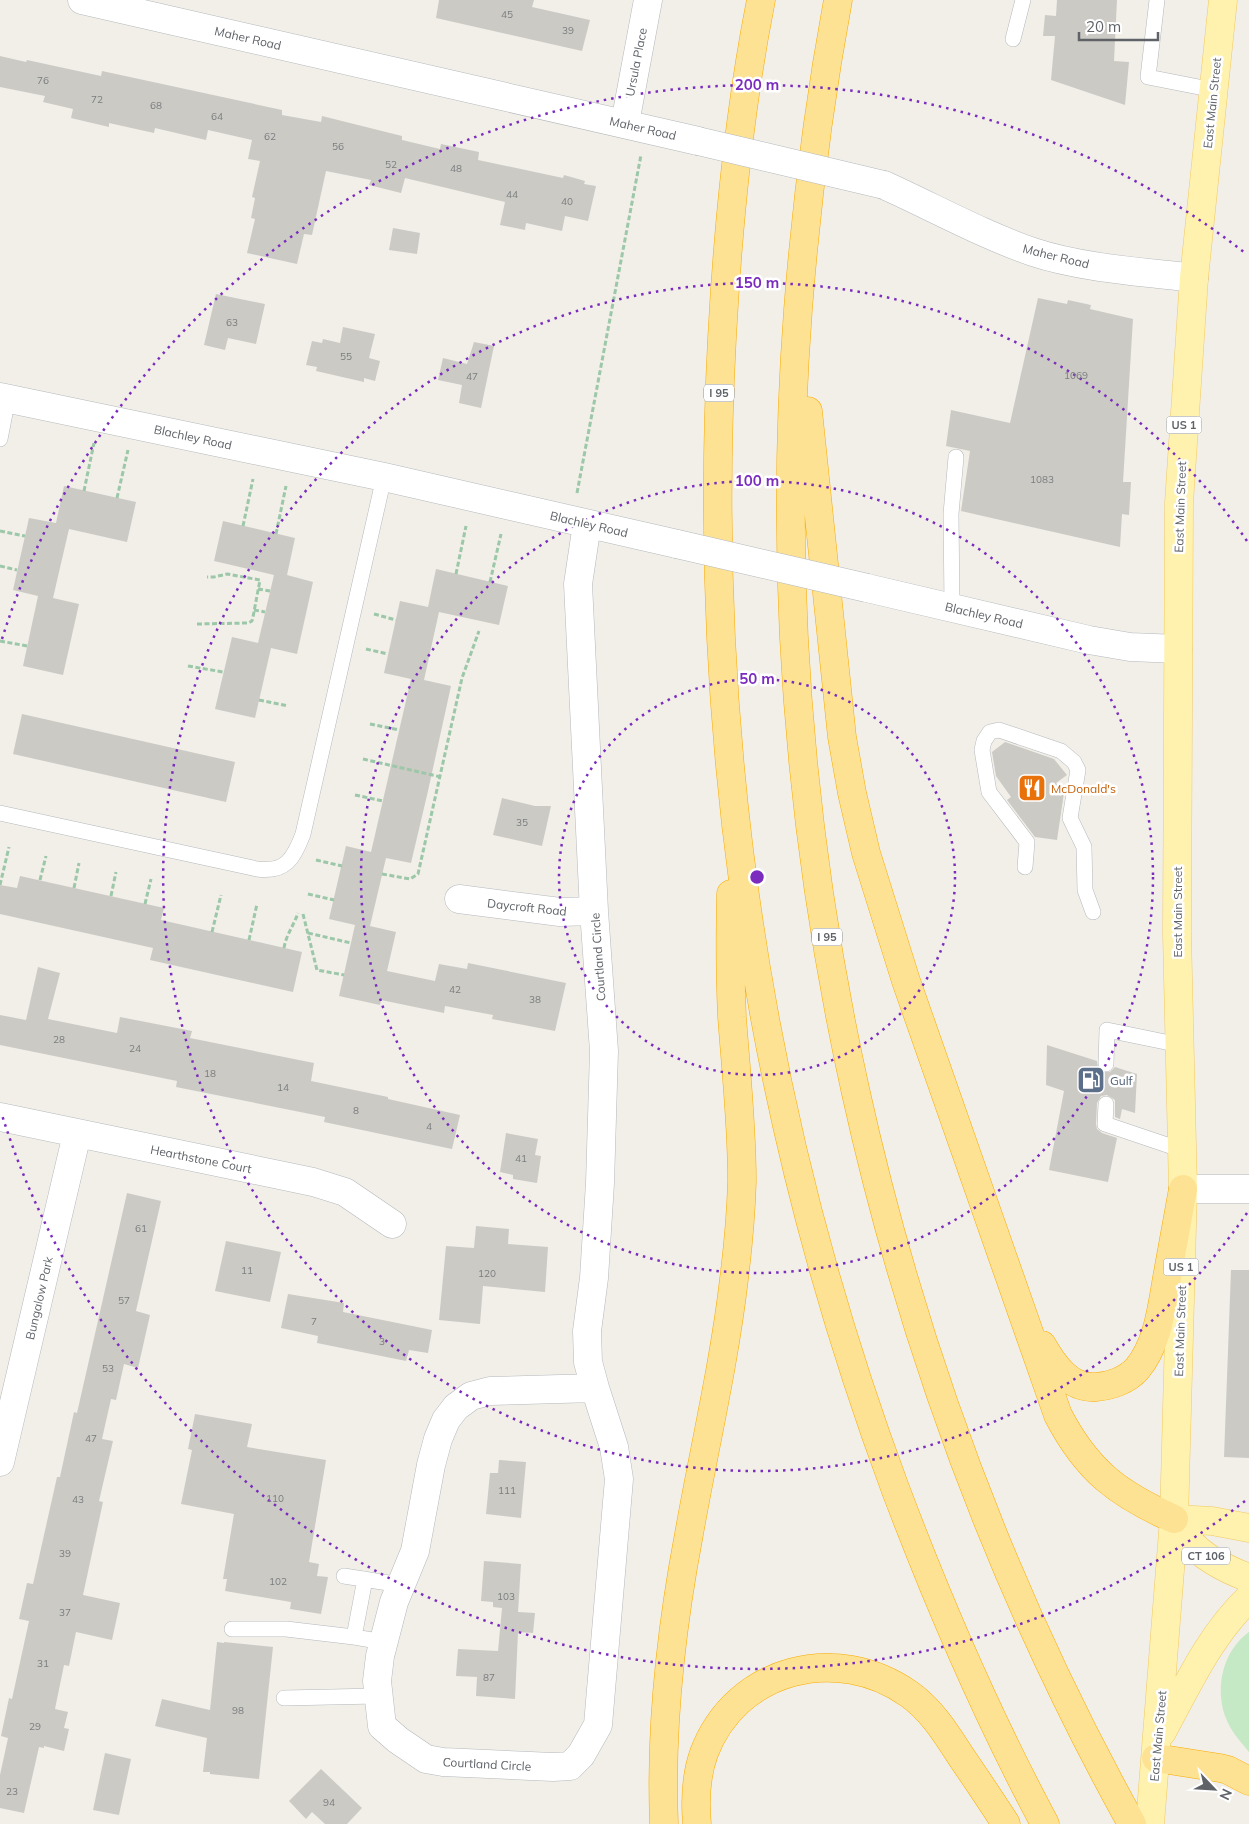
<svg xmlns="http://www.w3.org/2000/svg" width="1249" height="1824" font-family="Mulish,sans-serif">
  <rect width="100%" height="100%" fill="#f1efe8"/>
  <!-- green -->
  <path fill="#c5e8c5" d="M1249,1632v120c-9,-11 -19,-22 -24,-36 -10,-30 -2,-65 24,-84z"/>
  <!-- building -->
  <path fill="#cccac5" d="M439,0h95l-2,7 58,13 -8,31 -146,-33z
    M1057,0h60l-3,61 15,1 -4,43 -74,-25 4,-44h-12l2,-21 11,1z
    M0,56l26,6 1,-2 74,16 1,-5 180,39v5l39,7 1,-6 80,20v4l38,9 1,-5 38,8 -1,8 85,18 1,-3 21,6 -1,3 12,2 -8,35 -23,-5 -3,15 -36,-8 -1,7 -25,-5 5,-23 -100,-24 -4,15 -32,-8 2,-5 -45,-9 -14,64 -8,-1 -7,30 -50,-11 8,-34 -4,-1 4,-20 -3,-1 8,-36 -12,-2 4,-19 -44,-10 -2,10 -51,-12 -1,5 -45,-10v4l-38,-9 2,-9 -30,-7 2,-6 -45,-9z
    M393,228l27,5 -3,21 -28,-4z
    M216,294l49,10 -9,40 -28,-6 -3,12 -21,-5z
    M1038,298l29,6 1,-4 23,5 -1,4 43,10 -10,163h8l-2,33 -7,-1 -2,33 -159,-36 9,-60 -24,-5 5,-36 59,13z
    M343,327l32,7 -6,24 11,3 -5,20 -11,-3v4l-48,-11 1,-4 -11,-2 6,-24 10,2 1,-4 17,4z
    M474,342l20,4 -13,62 -22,-5 3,-18 -24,-5 5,-22 24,6z
    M64,486l72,16 -9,40 -58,-13 -16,69 26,6 -16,71 -40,-9 15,-70 -25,-6 16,-72 27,5z
    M223,521l72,17 -8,37 26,7 -16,72 -26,-6 -16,70 -40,-9 17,-72 26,6 16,-68 -60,-14z
    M436,569l72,17 -9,39 -60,-13 -15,68 27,6 -23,105 -17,72 -25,-5 -16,68 26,6 -9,39 48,10 4,-17 28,5 1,-6 98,20 -11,48 -63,-12 1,-4 -48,-9 -1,7 -63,-13 -1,5 -41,-9 16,-71 -26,-6 17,-73 25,6 40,-173 -27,-6 16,-72 28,6z
    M22,714l213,48 -9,40 -213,-48z
    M1005,742l49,17 13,16 -11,8 8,10 -7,47 -22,-3 -28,-37 4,-3 -15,-21 -4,-24z
    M502,798l33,8h16l-9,40 -49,-11z
    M20,876l144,32 -3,12 141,32 -9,40 -143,-32 3,-12 -153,-34v-29l17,3z
    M38,967l22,6 -12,46 69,14 3,-16 72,14 -2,7 124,25 -3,18 77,16v2l72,16 -8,34 -128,-27 1,-5 -149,-30 1,-6 -177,-36v-30l26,5z
    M1047,1045l50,16 1,7 4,4h8l5,-5 22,7 -2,39 -13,-4 -2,10 -5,-2v-17l-8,-5 -6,1 -4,7 -1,21 1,5 5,4 15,5 -9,44 -59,-12 15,-79 -18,-6z
    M506,1133l32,6 -3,16 6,1 -4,27 -24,-4v-4l-13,-3z
    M127,1193l34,8 -25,110 14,4 -12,53 -14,-4 -8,36 -5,-1 -9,40 11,2 -14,60 4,1 -20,93 37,8 -8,37 -36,-8 -7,34 -5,-1 -9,44 13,3 -4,16 5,1 -5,22 -20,-5v2l-5,-1 -15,66 -24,-5v-33l8,-37 -7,-2 8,-38 3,1 17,-78 -10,-2 8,-36 6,1 24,-107h3l14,-65 3,1z
    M476,1226l33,3 -1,15 40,3 -3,45 -62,-6 -3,38 -41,-4 7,-74 28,2z
    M226,1241l55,11 -11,50 -55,-11z
    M1231,1270h18v188l-25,-1z
    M288,1294l56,9 -1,9 89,18 -4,23 -19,-3 -3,11 -89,-18 1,-7 -37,-8z
    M195,1414l57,10 -5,23 79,13 -17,102 10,2 -2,12 11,1 -7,37 -31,-5 1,-7 -66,-11 2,-12h-4l11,-65 -53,-10 11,-54 -4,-1z
    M499,1460l27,2 -5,56 -35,-4 4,-41h8z
    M484,1561l37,3 -3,48 17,1 -2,20 -15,-1 -3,67 -39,-3 1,-19 -21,-1 2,-27 40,2 4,-43 -9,-1v-5l-12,-1z
    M217,1642l7,1v-1l49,5 -14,132 -49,-5v-2h-7l4,-34 -52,-12 7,-27 48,11z
    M105,1753l26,6 -12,56 -26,-5z
    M321,1769l41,39 -15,16h-22l-13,-12 -6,7 -17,-18z"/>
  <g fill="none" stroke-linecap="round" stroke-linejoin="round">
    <defs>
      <path id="lane" d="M1157,0l-9,77 66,13
        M1013,39l10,-39
        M0,439l8,-41
        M952,607l-1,-93 5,-57
        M0,813l257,56c29,4 37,-11 46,-35l81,-357
        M1025,867l2,-25 -38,-50 -7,-42 2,-9 6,-9 9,-2 62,21 13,11 4,8 -8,48 14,29 1,43 8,22
        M1106,1064l1,-34 73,15
        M1106,1104l-1,20 77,26
        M344,1576l57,9
        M365,1579l-11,58 30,5
        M232,1629h54l68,8
        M284,1698l93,-2"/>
      <path id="street" d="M82,0l616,141
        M625,123l23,-123
        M884,185c49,22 97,49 149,67 48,16 111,20 161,26
        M0,397l384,80 293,67
        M587,524l-9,60 16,327 10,140 -4,132 -6,95 -7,53 1,31 7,26
        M867,588l222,52 41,7 48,2
        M459,899l101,13 34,-1
        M0,1117l313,65 32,10 47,32
        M1183,1189h66
        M595,1388l19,59 5,32 -21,246 -17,30 -11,11 -17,1 -110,-5 -17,-3 -28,-19 -16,-14 -5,-45 3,-25 14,-54 21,-51 16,-86 7,-26 8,-19 10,-13 15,-11 19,-5z
        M0,1462l77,-328"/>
      <path id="primary" d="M1174,1519c5,8 10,16 16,23 15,17 38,28 59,36
        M1174,1519l38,2 37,7
        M1162,1732c25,-46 48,-97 87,-134
        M1150,1824l24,-305 9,-330 -6,-255 2,-431 15,-225 29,-278"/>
      <path id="highway" d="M761,0c-22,111 -33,225 -39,338 -21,394 35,779 173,1150 43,114 92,228 150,336
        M838,0c-19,102 -32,206 -40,310 -39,519 81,1059 334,1514
        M808,411l34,326 10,56 14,60 40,128 152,434c29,56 60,79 116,104
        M1042,1345c12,21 28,44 54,42 15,-1 31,-7 41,-18 22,-26 25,-65 31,-97 5,-28 10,-56 15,-83
        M1156,1758l64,10 8,2 21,11
        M664,1824c-4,-97 7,-195 25,-290 15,-85 35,-169 45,-255 4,-32 7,-65 8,-98 0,-55 -6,-110 -10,-164 -2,-41 -2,-82 -1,-123
        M697,1824c-2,-23 -1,-49 7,-71 32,-85 133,-110 205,-59 23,16 38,41 53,64 15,22 30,44 44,66"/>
    </defs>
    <!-- lane casing -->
    <use href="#lane" stroke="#b5b8bc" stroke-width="16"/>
    <!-- street casing -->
    <use href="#street" stroke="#b5b8bc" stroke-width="29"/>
    <!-- primary casing -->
    <use href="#primary" stroke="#f2c960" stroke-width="29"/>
    <!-- highway casing -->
    <use href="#highway" stroke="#f9ab00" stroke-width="29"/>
    <!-- path -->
    <path stroke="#9cc7a9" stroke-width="3" stroke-dasharray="5 2.5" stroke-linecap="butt" d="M84,491l10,-48
      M577,493l64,-338
      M117,498l11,-48
      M243,526l10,-47
      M0,531l25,5
      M276,534l10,-48
      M0,566l17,4
      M456,574l10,-48
      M490,582l11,-48
      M258,589l12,2
      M254,610l11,2
      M374,614l22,6
      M197,624l51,-1 4,-2 1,-4 7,-37 -33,-6 -13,3h-7
      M0,641l27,5
      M366,649l22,5
      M188,666l35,6
      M259,700l29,6
      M370,724l29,6
      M363,759l78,18
      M355,795l28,6
      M316,860l26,6
      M382,874l28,5 8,-5 44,-196 17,-47
      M40,880l6,-24
      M0,885l9,-38
      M74,888l5,-25
      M308,894l26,6
      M111,896l5,-24
      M145,904l6,-25
      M303,914l14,56 27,5
      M212,932l9,-37
      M308,933l43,10
      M249,940l8,-36
      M284,948c2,-13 10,-23 14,-35"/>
    <!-- lane -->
    <use href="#lane" stroke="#fff" stroke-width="15"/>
    <!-- street -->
    <use href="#street" stroke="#fff" stroke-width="28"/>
    <!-- primary -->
    <use href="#primary" stroke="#fff2af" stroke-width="28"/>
    <!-- highway -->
    <use href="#highway" stroke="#fde293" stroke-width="28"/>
    <defs>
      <path id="street-bridge" d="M698,141l186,44
        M677,544l190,44"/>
    </defs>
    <!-- street-bridge casing -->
    <use href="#street-bridge" stroke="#b5b8bc" stroke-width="29" stroke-linecap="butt"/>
    <!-- street-bridge -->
    <use href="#street-bridge" stroke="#fff" stroke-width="28"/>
  </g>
  <!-- distance rings -->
  <g fill="none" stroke="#7b2cbf" stroke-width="2.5" stroke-dasharray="2.5 5">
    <circle cx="757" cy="877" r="198"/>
    <circle cx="757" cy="877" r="396"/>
    <path d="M1247 1213A594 594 0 1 1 1247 541"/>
    <path d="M1245 1501A792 792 0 0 1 2 1115M2 639A792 792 0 0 1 1245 253"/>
  </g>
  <!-- icons -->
  <defs>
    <symbol id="restaurant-square" viewBox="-11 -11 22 22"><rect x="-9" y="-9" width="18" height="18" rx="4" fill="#e8710a" stroke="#fff"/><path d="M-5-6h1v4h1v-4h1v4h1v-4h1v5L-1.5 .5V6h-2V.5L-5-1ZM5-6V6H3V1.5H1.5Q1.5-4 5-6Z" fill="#fff"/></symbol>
    <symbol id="fuel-square" viewBox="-11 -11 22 22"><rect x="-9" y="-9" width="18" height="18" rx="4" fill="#5c6f8a" stroke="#fff"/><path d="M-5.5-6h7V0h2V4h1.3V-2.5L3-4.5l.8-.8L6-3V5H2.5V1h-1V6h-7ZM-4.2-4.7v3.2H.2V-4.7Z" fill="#fff"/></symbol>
  </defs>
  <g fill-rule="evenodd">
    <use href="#restaurant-square" x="1016" y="772" width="32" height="32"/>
    <use href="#fuel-square" x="1075" y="1064" width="32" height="32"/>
  </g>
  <g text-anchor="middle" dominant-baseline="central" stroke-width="5" stroke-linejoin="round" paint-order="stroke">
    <!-- number labels -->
    <g font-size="10" fill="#7a7d7f">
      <text x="507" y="14">45</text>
      <text x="568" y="30">39</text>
      <text x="43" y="80">76</text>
      <text x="97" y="99">72</text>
      <text x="156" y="105">68</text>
      <text x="217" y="116">64</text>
      <text x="270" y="136">62</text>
      <text x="338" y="146">56</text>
      <text x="391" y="164">52</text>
      <text x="456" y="168">48</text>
      <text x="512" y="194">44</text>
      <text x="567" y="201">40</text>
      <text x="232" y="322">63</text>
      <text x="346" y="356">55</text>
      <text x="1076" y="375">1069</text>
      <text x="472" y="376">47</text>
      <text x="1042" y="479">1083</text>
      <text x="522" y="822">35</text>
      <text x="455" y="989">42</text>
      <text x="535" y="999">38</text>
      <text x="59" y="1039">28</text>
      <text x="135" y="1048">24</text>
      <text x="210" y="1073">18</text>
      <text x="283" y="1087">14</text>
      <text x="356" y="1110">8</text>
      <text x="429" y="1126">4</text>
      <text x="521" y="1158">41</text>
      <text x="141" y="1228">61</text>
      <text x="247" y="1270">11</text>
      <text x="487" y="1273">120</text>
      <text x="124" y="1300">57</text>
      <text x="314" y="1321">7</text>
      <text x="382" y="1341">3</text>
      <text x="108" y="1368">53</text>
      <text x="91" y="1438">47</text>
      <text x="507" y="1490">111</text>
      <text x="275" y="1498">110</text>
      <text x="78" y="1499">43</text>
      <text x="65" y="1553">39</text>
      <text x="278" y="1581">102</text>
      <text x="506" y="1596">103</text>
      <text x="65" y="1612">37</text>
      <text x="43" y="1663">31</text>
      <text x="489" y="1677">87</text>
      <text x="238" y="1710">98</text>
      <text x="35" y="1726">29</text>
      <text x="12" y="1791">23</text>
      <text x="329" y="1802">94</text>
    </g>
    <!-- shield labels -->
    <g fill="#fff" stroke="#8f9295" stroke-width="1">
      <rect x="704" y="384.5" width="30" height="17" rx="4"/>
      <rect x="1166.5" y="416.5" width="35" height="17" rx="4"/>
      <rect x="812" y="928.5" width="30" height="17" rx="4"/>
      <rect x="1163.5" y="1258.5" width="35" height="17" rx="4"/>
      <rect x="1182" y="1547.5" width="48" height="17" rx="4"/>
    </g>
    <g font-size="11" font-weight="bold" fill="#5f6368">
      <text x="719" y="393">I 95</text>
      <text x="1184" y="425">US 1</text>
      <text x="827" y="937">I 95</text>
      <text x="1181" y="1267">US 1</text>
      <text x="1206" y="1556">CT 106</text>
    </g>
    <!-- street labels -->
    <g font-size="12" fill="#5f6368" stroke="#fff">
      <text transform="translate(248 38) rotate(13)">Maher Road</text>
      <text transform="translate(636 62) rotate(-79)">Ursula Place</text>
      <text transform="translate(1212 103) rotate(-84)">East Main Street</text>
      <text transform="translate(643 128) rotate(13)">Maher Road</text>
      <text transform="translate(1056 256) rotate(14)">Maher Road</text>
      <text transform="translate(193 437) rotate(12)">Blachley Road</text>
      <text transform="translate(1180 507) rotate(-88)">East Main Street</text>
      <text transform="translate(589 524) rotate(13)">Blachley Road</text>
      <text transform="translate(984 615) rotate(13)">Blachley Road</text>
      <text transform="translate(527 907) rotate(6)">Daycroft Road</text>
      <text transform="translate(1177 912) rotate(-90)">East Main Street</text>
      <text transform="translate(598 957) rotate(-94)">Courtland Circle</text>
      <text transform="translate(201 1159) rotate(11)">Hearthstone Court</text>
      <text transform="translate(39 1298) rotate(-77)">Bungalow Park</text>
      <text transform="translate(1180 1331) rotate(-88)">East Main Street</text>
      <text transform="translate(1158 1736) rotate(-85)">East Main Street</text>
      <text transform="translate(487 1764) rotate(3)">Courtland Circle</text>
    </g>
    <!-- food labels -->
    <g font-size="12" fill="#c56008" stroke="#fff" text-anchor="start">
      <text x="1051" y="788">McDonald's</text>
    </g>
    <!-- service labels -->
    <g font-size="12" fill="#4e5e75" stroke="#fff" text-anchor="start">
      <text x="1110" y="1080">Gulf</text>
    </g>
  </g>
  <circle cx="757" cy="877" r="8" fill="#7b2cbf" stroke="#fff" stroke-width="2.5"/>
  <g font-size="15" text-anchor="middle" font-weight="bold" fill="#7b2cbf" stroke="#fff" stroke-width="5" stroke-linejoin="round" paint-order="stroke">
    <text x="757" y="90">200 m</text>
    <text x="757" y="288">150 m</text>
    <text x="757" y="486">100 m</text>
    <text x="757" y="684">50 m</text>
  </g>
  <!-- north arrow -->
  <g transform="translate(1214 1789) rotate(115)" stroke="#ffffff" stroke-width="4" paint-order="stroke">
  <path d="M0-4L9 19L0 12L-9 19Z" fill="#5f6368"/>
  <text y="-8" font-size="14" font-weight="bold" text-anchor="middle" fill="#5f6368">N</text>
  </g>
  <!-- scale -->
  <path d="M1079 32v8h79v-8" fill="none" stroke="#5f6368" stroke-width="2.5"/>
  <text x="1086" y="32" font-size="15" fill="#5f6368" stroke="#ffffff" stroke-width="4" paint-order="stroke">20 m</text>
</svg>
